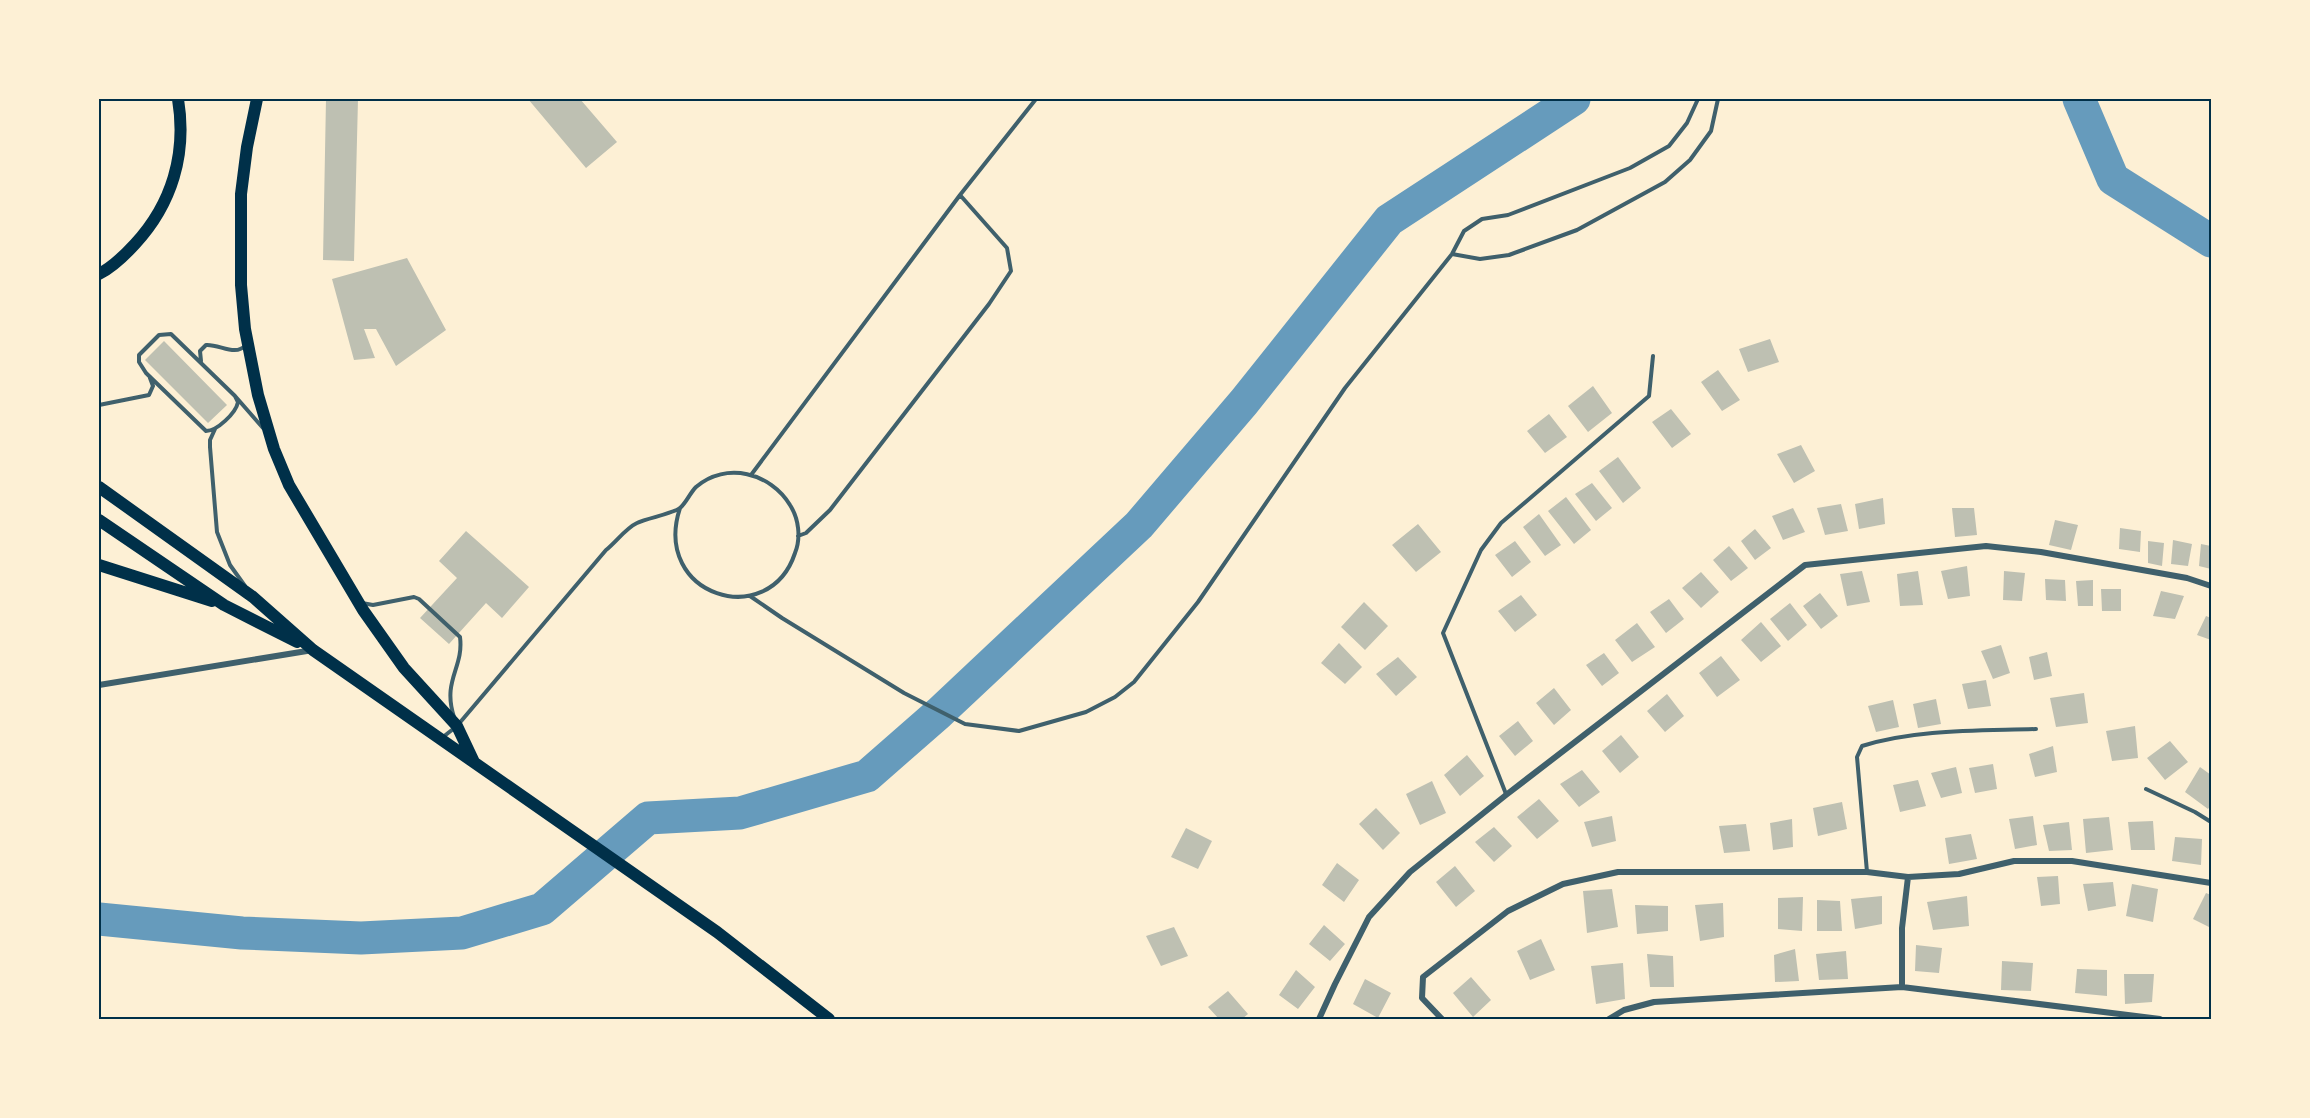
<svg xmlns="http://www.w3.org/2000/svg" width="2310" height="1118" font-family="Helvetica,sans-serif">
  <rect width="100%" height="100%" fill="#fdf0d5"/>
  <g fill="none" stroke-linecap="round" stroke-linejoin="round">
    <!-- river -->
    <path stroke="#669bbc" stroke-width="33" d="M2079,99l34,80 98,62
      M99,919l143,14 119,5 101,-5 80,-24 106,-91 92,-5 127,-37 72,-63 200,-188 105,-123 145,-182 185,-121"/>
  </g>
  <!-- building -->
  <path fill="#bec0b2" d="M326,99h32l-4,162 -31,-1z
    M528,99h52l37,43 -31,26z
    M407,258l39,72 -50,36 -20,-37h-12l11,29 -21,2 -22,-81z
    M1770,339l9,23 -31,10 -9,-23z
    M164,341l63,64 -19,18 -63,-63z
    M1718,370l22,30 -18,11 -21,-29z
    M1593,386l19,27 -24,19 -20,-26z
    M1671,409l20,25 -19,14 -20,-26z
    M1549,414l18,23 -22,16 -18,-22z
    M1801,445l14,26 -21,12 -17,-29z
    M1618,457l23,31 -18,15 -24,-32z
    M1592,483l20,25 -16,13 -21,-27z
    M1566,497l25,33 -17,14 -26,-33z
    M1883,498l2,26 -26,5 -4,-25z
    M1841,504l7,27 -23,4 -8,-27z
    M1793,508l12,24 -22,8 -11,-24z
    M1952,508h22l3,27 -22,2z
    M1539,514l22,31 -16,11 -22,-29z
    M2055,520l23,5 -7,25 -22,-5z
    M1418,524l23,28 -25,20 -24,-27z
    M2120,528l21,3 -1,21 -21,-3z
    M1755,529l16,19 -16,12 -14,-19z
    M466,531l63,56 -27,31 -16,-15 -37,41 -29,-26 37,-40 -18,-17z
    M2173,540l19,4 -4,22 -17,-2z
    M1515,541l16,21 -19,15 -17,-22z
    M2148,541l16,2 -2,23 -14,-3z
    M2201,544l10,2v23l-12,-3z
    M1729,546l19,22 -17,13 -18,-21z
    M1967,566l3,30 -22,3 -7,-28z
    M1862,571l8,31 -23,4 -7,-32z
    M1918,571l5,34 -23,1 -3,-32z
    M2004,571l21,2 -3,28 -19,-1z
    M1701,572l18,20 -18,16 -19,-20z
    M2045,579l20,1 1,21 -20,-1z
    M2093,580v26h-15l-2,-25z
    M2101,589h20v22h-19z
    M2161,591l23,5 -9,23 -22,-3z
    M1820,593l18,23 -17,13 -18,-23z
    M1521,595l16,20 -22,17 -17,-21z
    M1669,599l15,20 -18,14 -16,-21z
    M1364,602l24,24 -23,24 -24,-23z
    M1790,603l17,22 -19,16 -18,-22z
    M2206,616l5,2v22l-14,-5z
    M1761,622l20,24 -20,16 -20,-22z
    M1637,623l18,24 -23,15 -17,-22z
    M1339,643l23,24 -17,17 -24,-21z
    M2001,645l9,28 -17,6 -12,-28z
    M2047,652l5,24 -18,4 -5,-23z
    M1604,653l15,20 -17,13 -16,-21z
    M1721,656l19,24 -23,17 -18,-24z
    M1398,657l19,20 -21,19 -20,-22z
    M1986,680l5,26 -23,3 -6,-25z
    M1554,688l17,22 -17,15 -18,-22z
    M2084,693l4,30 -32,4 -6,-29z
    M1667,694l17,22 -19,16 -18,-21z
    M1936,699l5,25 -23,4 -5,-24z
    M1893,700l6,27 -23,5 -8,-26z
    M1518,721l15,20 -18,15 -16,-20z
    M2135,726l3,32 -26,3 -6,-30z
    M1621,735l18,22 -19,16 -18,-22z
    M2170,741l18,21 -23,18 -18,-22z
    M2053,746l4,26 -22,5 -6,-23z
    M1467,755l17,21 -24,20 -16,-21z
    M1993,764l4,25 -22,4 -6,-25z
    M1956,767l6,26 -21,5 -10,-25z
    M2200,767l11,8v30l-3,4 -23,-17z
    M1582,770l18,22 -21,15 -19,-23z
    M1918,780l8,26 -26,6 -7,-27z
    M1432,781l14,32 -26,12 -14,-31z
    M1539,799l20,22 -22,18 -20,-22z
    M1842,802l5,27 -29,7 -5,-28z
    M1376,808l24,25 -17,17 -24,-26z
    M1612,816l4,25 -24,6 -8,-25z
    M2033,816l4,29 -22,4 -6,-30z
    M2109,817l4,33 -27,3 -3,-34z
    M1792,819l1,28 -20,3 -3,-27z
    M2153,821l2,29h-24l-3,-28z
    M2069,822l3,28 -23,1 -6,-26z
    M1746,824l4,27 -26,2 -5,-27z
    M1494,827l18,19 -18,16 -19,-20z
    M1186,828l26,13 -14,28 -27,-12z
    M1971,834l6,25 -28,5 -4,-26z
    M2175,837l27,2 -1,26 -29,-4z
    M1337,863l22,17 -15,22 -22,-17z
    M1455,866l20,25 -19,16 -20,-25z
    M2058,876l2,28 -19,2 -4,-29z
    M2113,882l3,24 -28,5 -5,-27z
    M2132,884l26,5 -5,33 -27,-6z
    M1612,889l6,38 -31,6 -4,-42z
    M2206,893l5,2v33l-18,-9z
    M1882,896v28l-27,5 -4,-30z
    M1967,896l2,30 -36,4 -6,-28z
    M1803,897l-1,34 -24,-2v-31z
    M1817,900l23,1 2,30h-25z
    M1723,903l1,34 -24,4 -5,-36z
    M1635,905l33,1v25l-31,3z
    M1324,925l21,19 -15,17 -21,-17z
    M1174,927l14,29 -27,10 -15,-30z
    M1541,939l14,31 -25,10 -13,-29z
    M1916,945l26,3 -3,25 -24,-2z
    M1795,949l4,32 -24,1 -1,-27z
    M1846,951l2,28 -29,1 -3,-26z
    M1647,954l26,2 1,31h-24z
    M2002,961l31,2 -2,28 -30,-1z
    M1623,963l2,36 -29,5 -5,-38z
    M2077,969l30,1v26l-32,-3z
    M1296,970l19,17 -17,22 -19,-14z
    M2124,974h30l-2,28 -27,2z
    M1471,977l20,23 -18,17 -20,-24z
    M1365,979l26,14 -13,25 -25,-14z
    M1228,991l20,23 -6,5h-23l-11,-12z"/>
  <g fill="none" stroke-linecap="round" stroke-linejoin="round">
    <!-- service -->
    <path stroke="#3f606c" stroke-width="4" d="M1452,254l28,5 29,-4 68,-25 88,-48 25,-22 21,-29 7,-32
      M201,361l-1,-10 6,-6c14,-1 29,12 40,0
      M235,396l3,6c-2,11 -21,29 -32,29l-60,-58 -7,-11v-7l20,-20 12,-1 64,62 28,32
      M99,405l50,-10 4,-9 -3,-8
      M215,429l-5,11v7l7,85 13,33 15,21
      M751,475l209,-280 76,-96
      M798,536l8,-3 24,-23 159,-206 22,-33 -4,-23 -47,-53
      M750,596l32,22 122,75 61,31 54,7 67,-19 29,-15 19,-15 64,-80 147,-214 107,-134 12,-23 18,-12 26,-4 122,-47 39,-22 18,-23 11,-24
      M362,603l11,2 41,-8 5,2 41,38c4,31 -18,43 -6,80
      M443,737l14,-11 149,-176c10,-8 20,-22 31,-27 10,-5 35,-9 43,-15 6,-5 10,-15 16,-21 30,-26 75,-14 94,18 9,14 11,33 5,48 -26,79 -144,43 -115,-45
      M2146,789l49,23 16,10
      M1506,794l-63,-161 38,-83 20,-27 148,-127 4,-40
      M1867,872l-10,-115 5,-11c55,-17 116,-15 174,-17"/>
    <!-- minor -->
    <path stroke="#3f606c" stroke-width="6" d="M99,685l214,-35
      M1902,987v-59l6,-51
      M1319,1019l16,-35 34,-67 41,-45 96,-77 299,-230 181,-19 55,6 146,26 24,8
      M1442,1019l-20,-21 1,-21 85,-66 55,-27 55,-12h249l41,5 51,-3 55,-13h58l139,22
      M1609,1019l15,-9 30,-8 248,-15 258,32"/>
    <!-- primary -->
    <path stroke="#003049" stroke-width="12" d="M257,99l-10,48 -6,47v91l4,44 13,66 16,54 15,36 74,125 41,58 53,58 17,36
      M99,274c14,-7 25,-18 36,-30 37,-40 52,-90 43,-145
      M99,487l154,110 60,53 404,282 112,87
      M99,520l125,85 73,37
      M99,565l113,36"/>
  </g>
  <!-- border -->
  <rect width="2310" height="1118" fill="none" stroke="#fdf0d5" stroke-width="201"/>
  <rect x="100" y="100" width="2110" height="918" fill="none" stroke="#003049" stroke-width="2"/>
</svg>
